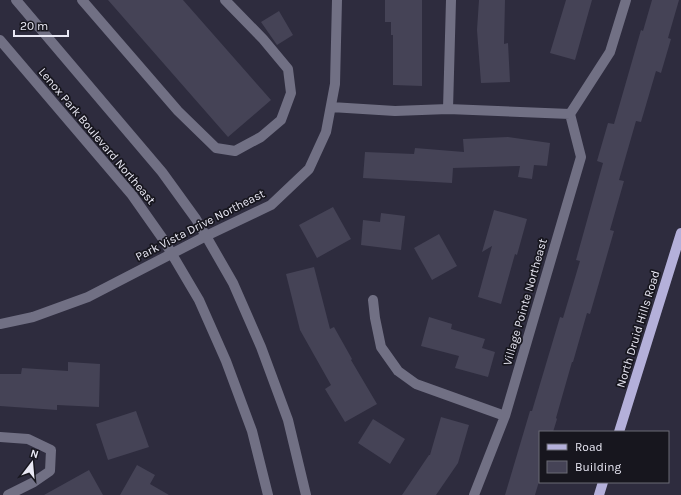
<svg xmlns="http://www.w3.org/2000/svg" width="681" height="495" font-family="Karla,sans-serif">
  <rect width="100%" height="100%" fill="#2e2c3e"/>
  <!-- building -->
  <path fill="#454356" d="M108,0h75l88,100 -43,37z
    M385,0h37v86l-29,-1v-50h-2v-13h-6z
    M479,0h26l-1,44 4,-1 2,39 -29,1 -4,-53z
    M566,0h26l-17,60 -25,-7z
    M652,0h27l-11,38 3,1 -10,34 -5,-2 -15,51 -5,-1 -17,59 5,1 -14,49 4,1 -24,83 -3,-1 -14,49h-1l-16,56 1,1 -4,13h-13v46l-5,17h-30l25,-84h2l28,-94 3,1 17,-57 -4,-1 27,-97 -6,-2 11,-38 6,1 27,-94 2,1z
    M279,11l14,24 -16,10 -16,-23z
    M508,137l42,6 -3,23 -13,-1 -2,14 -14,-2 2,-11 -67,2 -1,15 -89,-5 2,-26 49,2 1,-6 49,4 -1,-13z
    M333,207l18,32 -34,19 -18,-33z
    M494,210l33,9 -10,36 -2,-1 -14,50 -23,-7 14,-51 -10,6z
    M381,213l24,3 -4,34 -40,-5 2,-25 17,2z
    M439,234l18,32 -25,14 -18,-32z
    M314,267l16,62 4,-2 18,32 -1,1 26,44 -32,18 -20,-33 6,-4 -31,-55 -14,-56z
    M429,317l23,7 -1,5 34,10 -3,9 13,4 -7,25 -33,-9 4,-12 -38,-10z
    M68,362l32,2 -1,43 -42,-2v5l-57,-4v-32h21l1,-6 46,3z
    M136,411l13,36 -41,13 -12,-36z
    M441,417l28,8 -11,38 -22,32h-34l27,-40h1z
    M373,419l32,20 -15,25 -32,-21z
    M137,465l18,10 -5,9 19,11h-49z
    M89,470l14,25h-59z"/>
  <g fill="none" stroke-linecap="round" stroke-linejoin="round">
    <!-- minor -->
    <path stroke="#717084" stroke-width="10" d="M16,0l146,172 34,47 10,17 27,47 28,64 27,73 18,75
      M82,0l96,111 38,37 19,3 26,-14 20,-17 10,-27 -3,-24 -25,-30 -38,-39
      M0,40l132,155 31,44 36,61 27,61 26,70 16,64
      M331,107l64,4 53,-2 122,5
      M448,109l3,-109
      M570,114l40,-62 16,-52
      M373,300l2,18 6,29 17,24 18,13 89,32
      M0,324l33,-7 55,-20 118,-61 65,-31 38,-36 17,-37 9,-48 2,-84
      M0,437l28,2 23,11 -1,21 -16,11 -26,13
      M474,495l31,-79 76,-259 -11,-43"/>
    <!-- major -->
    <path stroke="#b4b0da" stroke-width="10" d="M619,432l62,-199
      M599,495l4,-13"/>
  </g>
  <g text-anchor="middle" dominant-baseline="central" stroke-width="3.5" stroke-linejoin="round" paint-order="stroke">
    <!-- street labels -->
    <g font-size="12" fill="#e9e8f4" stroke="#17161e">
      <text transform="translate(97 136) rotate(50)">Lenox Park Boulevard Northeast</text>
      <text transform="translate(200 225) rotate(-27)">Park Vista Drive Northeast</text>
      <text transform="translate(525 302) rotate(-74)">Village Pointe Northeast</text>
      <text transform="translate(638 329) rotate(-73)">North Druid Hills Road</text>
    </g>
  </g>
  <!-- legend -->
  <rect x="539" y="431" width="130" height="52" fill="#17161e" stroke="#6b6a74"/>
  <rect x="547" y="444" width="20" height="6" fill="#b4b0da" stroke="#6b6a74"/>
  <text x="575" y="451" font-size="12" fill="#e9e8f4">Road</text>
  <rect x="547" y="461" width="20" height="12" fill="#454356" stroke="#6b6a74"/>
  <text x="575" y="471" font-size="12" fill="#e9e8f4">Building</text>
  <!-- north arrow -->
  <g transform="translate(32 463) rotate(16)" stroke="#17161e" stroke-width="3" paint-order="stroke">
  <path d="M0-3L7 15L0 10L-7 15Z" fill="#e9e8f4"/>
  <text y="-6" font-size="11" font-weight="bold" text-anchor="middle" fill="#e9e8f4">N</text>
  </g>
  <!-- scale -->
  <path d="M14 30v6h54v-6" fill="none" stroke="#e9e8f4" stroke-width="2"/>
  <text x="20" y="30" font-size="12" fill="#e9e8f4" stroke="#17161e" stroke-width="3" paint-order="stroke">20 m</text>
</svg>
